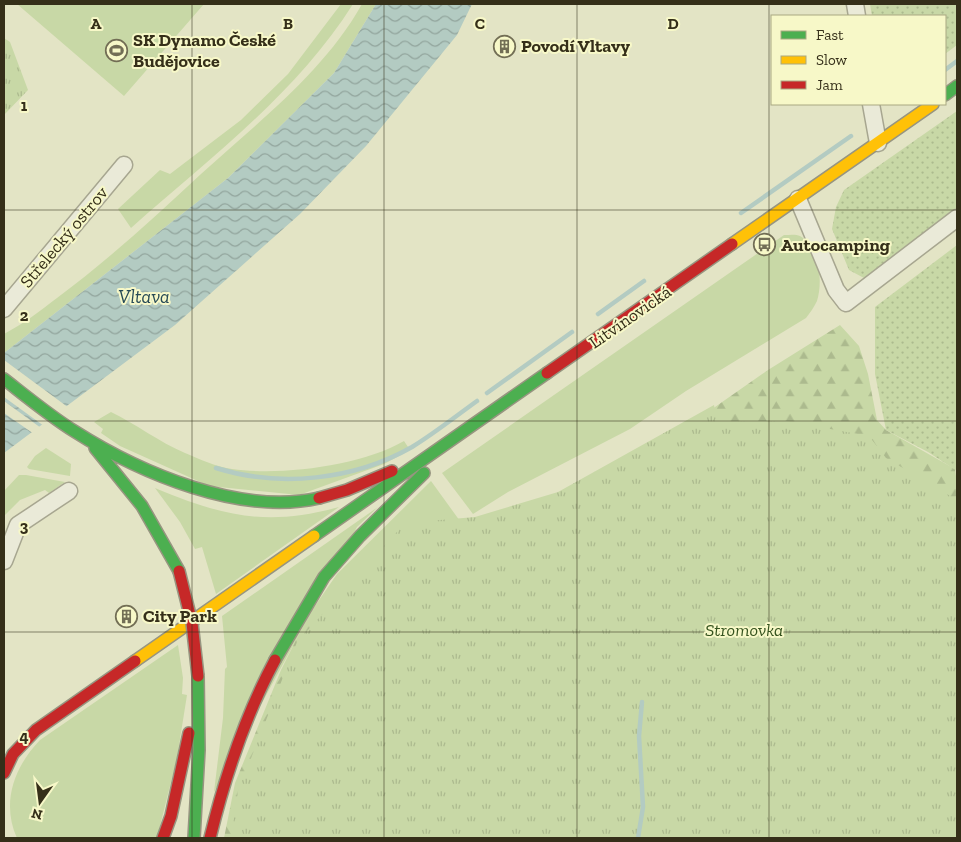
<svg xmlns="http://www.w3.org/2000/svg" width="961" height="842" font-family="'Zilla Slab',serif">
  <defs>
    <pattern id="forest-firs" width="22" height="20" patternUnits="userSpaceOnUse" patternTransform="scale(1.25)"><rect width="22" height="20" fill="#c8d8a6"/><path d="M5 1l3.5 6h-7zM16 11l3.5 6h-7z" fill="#acba8e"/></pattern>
    <pattern id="park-tufts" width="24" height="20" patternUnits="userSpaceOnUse" patternTransform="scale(1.25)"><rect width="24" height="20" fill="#c8d8a6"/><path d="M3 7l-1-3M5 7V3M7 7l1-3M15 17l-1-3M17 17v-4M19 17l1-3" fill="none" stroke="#acba8e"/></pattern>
    <pattern id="garden-dots" width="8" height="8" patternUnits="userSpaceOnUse" patternTransform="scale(1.25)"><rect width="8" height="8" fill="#c8d8a6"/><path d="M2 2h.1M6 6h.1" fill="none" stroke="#acba8e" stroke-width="1.8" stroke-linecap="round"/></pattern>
    <pattern id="water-waves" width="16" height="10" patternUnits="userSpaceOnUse" patternTransform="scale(1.25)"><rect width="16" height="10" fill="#b3cbc2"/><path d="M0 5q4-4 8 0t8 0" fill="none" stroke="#92a59d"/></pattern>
  </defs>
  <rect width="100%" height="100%" fill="#e3e4c5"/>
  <!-- grass -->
  <path fill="#c8d8a6" d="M17,4h187l-80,92z
    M341,4h12c-56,89 -144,155 -222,224l-13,-19 42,-39 10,4 71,-54 47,-46z
    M362,4h14l-42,69 -106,105 -224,175v-19c19,-10 36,-23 53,-36 51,-38 98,-81 144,-124 57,-52 123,-102 161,-170z
    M784,235c5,0 12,-1 16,1 20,11 23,46 17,65 -3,6 -7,12 -11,17l-120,73 -56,38 -122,63 -35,22 -31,-41z
    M111,412c25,12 48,30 74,41 14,6 32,14 47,16 49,7 129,-3 172,-28l6,9 -26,14 -85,31 -90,-9 -89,-40 -19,-13 2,-4 -9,-7z
    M46,448l25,16 -1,12 -41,-7 -2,-2 8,-11z
    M19,475h7l39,7 -16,11 -4,-3 -25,10 -16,16v-25z
    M431,481l34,47 -157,88 29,-42z
    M155,488c67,28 112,39 184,19l-123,87 -14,-47 -7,2 -15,-27z
    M378,507l-21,20 -143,265 9,-74 2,-49 2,-2 -5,-51z
    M178,645l5,33 -1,16 5,1 -10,63 -20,80h-140c-16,-35 -3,-71 23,-98z"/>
  <!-- forest -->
  <path fill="url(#forest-firs)" d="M840,325l19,21 9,28 9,46 9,10 69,39 2,14v72l-631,283h-102l11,-55 46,-113 27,-54 36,-32 24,-12 100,-29 237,-129 63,-44z"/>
  <!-- park -->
  <path fill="url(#park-tufts)" d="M4,38l6,4 18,48 -24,25z
    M714,405l3,17 69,-1 83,15 17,22 71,42v338h-726l7,-47 59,-149 108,-119 70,-6 83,-25z"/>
  <!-- garden -->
  <path fill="url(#garden-dots)" d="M870,4h87v41l-12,9v-38h-73z
    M957,111v97l-93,70 -15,-8 -17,-41 4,-22 8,-17z
    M957,245v226l-29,-19 -42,-22 -11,-56v-67z"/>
  <!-- water -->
  <path fill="url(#water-waves)" d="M376,4h96l-15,31 -91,111 -66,68 -125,111 -171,128v-100l224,-175 106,-105z"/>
  <!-- pier -->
  <path fill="#e3e4c5" d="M4,360l65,48 -25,18 -40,-29z
    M4,401l37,27 -7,6 -30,-21z"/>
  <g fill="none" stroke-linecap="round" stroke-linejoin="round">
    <!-- stream -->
    <path stroke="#b3cbc2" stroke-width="4.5" d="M945,70l12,-9
      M741,213l110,-77
      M598,314l46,-33
      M487,393l85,-61
      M216,468c64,20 138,12 196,-21 23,-14 44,-31 65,-46
      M638,838l5,-31 -4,-71 3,-34"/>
    <defs>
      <path id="street" d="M855,4l2,12
        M871,104l7,39
        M798,199l38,91 10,13 111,-85
        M4,309l120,-144
        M4,561l14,-36 51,-34"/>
      <path id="fast" d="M945,95l12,-9
        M4,379c23,18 46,37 70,52 66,42 167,85 245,67
        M95,448l47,58 37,65
        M314,536l233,-163
        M275,660l49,-83 36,-41 64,-63
        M194,838l5,-88 -1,-74"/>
      <path id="slow" d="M732,244l201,-140
        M135,661l179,-125"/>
      <path id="jam" d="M547,373l185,-129
        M319,498l28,-8 45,-19
        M4,773l9,-19 23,-24 99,-69
        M163,838l8,-22 18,-83
        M210,838c15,-62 35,-122 65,-178"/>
    </defs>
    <!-- street casing -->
    <use href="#street" stroke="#a7a690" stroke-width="19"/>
    <!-- fast casing -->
    <use href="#fast" stroke="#979580" stroke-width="14"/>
    <!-- slow casing -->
    <use href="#slow" stroke="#979580" stroke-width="14"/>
    <!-- jam casing -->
    <use href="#jam" stroke="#979580" stroke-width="14"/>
    <!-- street -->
    <use href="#street" stroke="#eaead8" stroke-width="16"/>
    <!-- fast -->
    <use href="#fast" stroke="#4caf50" stroke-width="11"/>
    <!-- slow -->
    <use href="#slow" stroke="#ffc107" stroke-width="11"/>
    <!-- jam -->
    <use href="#jam" stroke="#c62828" stroke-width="11"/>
    <defs>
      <path id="jam-bridge" d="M179,571l13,52 6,53"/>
    </defs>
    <!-- jam-bridge casing -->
    <use href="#jam-bridge" stroke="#979580" stroke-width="14" stroke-linecap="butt"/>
    <!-- jam-bridge -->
    <use href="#jam-bridge" stroke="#c62828" stroke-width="11"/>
  </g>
  <!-- grid -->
  <path fill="none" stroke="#352f19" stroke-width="1" stroke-opacity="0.55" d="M192,4v834M384,4v834M577,4v834M769,4v834M4,210h953M4,421h953M4,632h953"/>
  <!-- icons -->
  <defs>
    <symbol id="building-ring" viewBox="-11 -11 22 22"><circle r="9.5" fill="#f7f8c8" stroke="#726e55" stroke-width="1.5"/><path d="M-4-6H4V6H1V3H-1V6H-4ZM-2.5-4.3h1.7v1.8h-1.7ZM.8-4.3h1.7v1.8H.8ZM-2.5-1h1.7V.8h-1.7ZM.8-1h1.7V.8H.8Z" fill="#726e55"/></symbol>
    <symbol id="stadium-ring" viewBox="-11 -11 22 22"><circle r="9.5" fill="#f7f8c8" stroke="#726e55" stroke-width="1.5"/><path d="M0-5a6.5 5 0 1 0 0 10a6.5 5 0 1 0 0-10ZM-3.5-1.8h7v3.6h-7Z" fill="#726e55"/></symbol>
    <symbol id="bus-ring" viewBox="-11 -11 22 22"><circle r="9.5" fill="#f7f8c8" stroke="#726e55" stroke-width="1.5"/><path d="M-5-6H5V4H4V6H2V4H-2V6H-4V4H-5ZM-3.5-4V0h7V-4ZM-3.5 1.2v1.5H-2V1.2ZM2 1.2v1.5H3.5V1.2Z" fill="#726e55"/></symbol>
  </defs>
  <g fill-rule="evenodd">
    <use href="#building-ring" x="492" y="34" width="25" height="25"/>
    <use href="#stadium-ring" x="104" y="38" width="25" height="25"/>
    <use href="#bus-ring" x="752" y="232" width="25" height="25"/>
    <use href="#building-ring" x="114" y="604" width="25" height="25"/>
  </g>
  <g text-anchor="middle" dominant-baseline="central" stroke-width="4" stroke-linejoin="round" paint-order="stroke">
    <!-- poi labels -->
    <g font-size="18" font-weight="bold" fill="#352f19" stroke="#f7f8c8" text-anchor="start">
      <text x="133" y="40">SK Dynamo České<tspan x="133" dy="21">Budějovice</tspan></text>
      <text x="521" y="46">Povodí Vltavy</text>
      <text x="781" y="245">Autocamping</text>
      <text x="143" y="616">City Park</text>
    </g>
    <!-- street labels -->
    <g font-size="18" fill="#352f19" stroke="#f7f8c8">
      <text transform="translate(64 237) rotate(-50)">Střelecký ostrov</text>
      <text transform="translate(630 317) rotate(-35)">Litvínovická</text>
    </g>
    <!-- park labels -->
    <g font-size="18" font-style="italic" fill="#35531e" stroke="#f7f8c8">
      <text x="744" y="630">Stromovka</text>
    </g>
    <!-- water labels -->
    <g font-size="19" font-style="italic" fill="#274a56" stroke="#f7f8c8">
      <text x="144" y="296">Vltava</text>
    </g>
  </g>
  <g font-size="16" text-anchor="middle" font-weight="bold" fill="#352f19" stroke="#f7f8c8" stroke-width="4" stroke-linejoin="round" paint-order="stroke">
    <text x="96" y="29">A</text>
    <text x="288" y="29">B</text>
    <text x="480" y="29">C</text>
    <text x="673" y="29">D</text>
    <text x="24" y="111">1</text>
    <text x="24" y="321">2</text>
    <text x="24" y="532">3</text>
    <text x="24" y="742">4</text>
  </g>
  <!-- border -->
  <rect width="961" height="842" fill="none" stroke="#352f19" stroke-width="10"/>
  <!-- legend -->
  <rect x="771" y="15" width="175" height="90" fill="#f7f8c8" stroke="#a9a882"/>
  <rect x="781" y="31" width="25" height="8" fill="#4caf50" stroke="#a9a882"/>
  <text x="816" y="40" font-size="15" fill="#352f19">Fast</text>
  <rect x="781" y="56" width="25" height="8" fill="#ffc107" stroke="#a9a882"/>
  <text x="816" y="65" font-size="15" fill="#352f19">Slow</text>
  <rect x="781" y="81" width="25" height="8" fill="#c62828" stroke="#a9a882"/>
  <text x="816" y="90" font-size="15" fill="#352f19">Jam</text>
  <!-- north arrow -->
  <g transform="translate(40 802) rotate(194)" stroke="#f7f8c8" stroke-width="4" paint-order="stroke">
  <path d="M0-4L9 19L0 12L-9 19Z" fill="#352f19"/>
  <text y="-8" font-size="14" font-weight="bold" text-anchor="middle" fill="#352f19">N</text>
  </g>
</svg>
